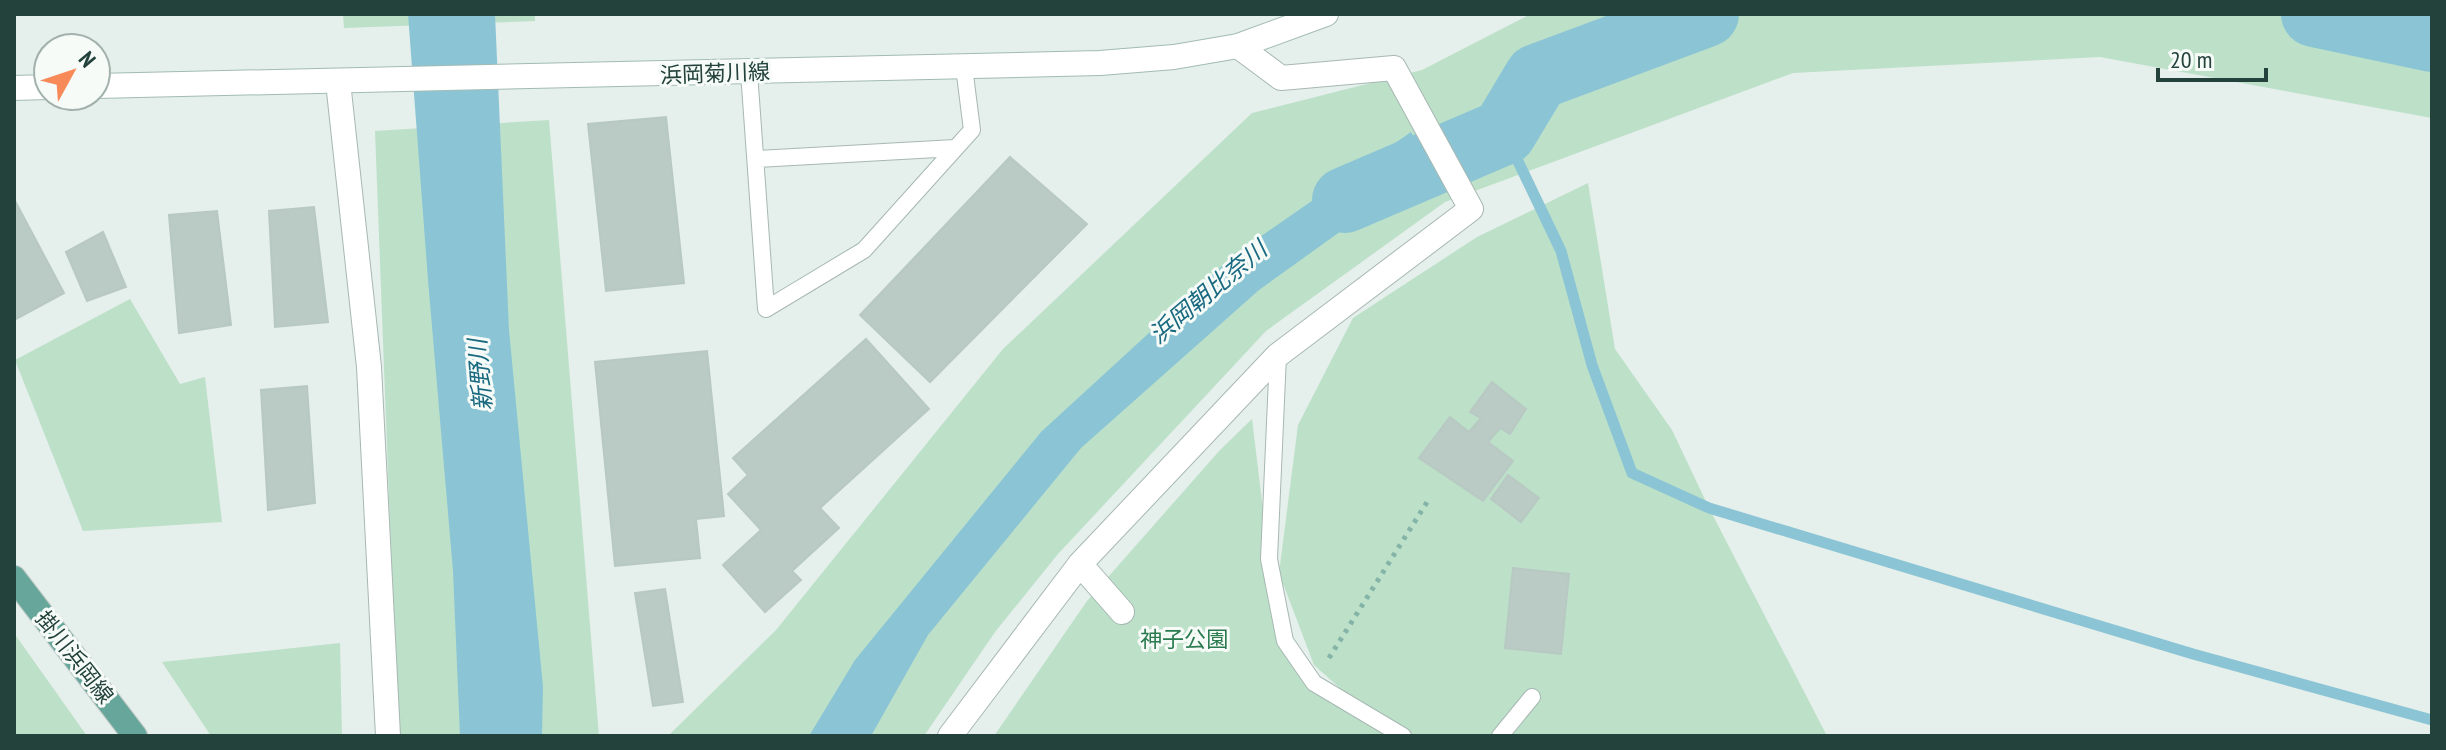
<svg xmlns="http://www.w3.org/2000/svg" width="2446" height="750" font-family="'PT Sans Narrow','Noto Sans JP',sans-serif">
  <rect width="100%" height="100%" fill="#e5efeb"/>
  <!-- green -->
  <path fill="#bde0c9" d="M343,14h192v7l-191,7z
    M1531,14h901v104l-332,-61 -307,16 -348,129 -179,129 -208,223 -63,78 -71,104h-256l108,-106 227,-281 249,-236 170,-43z
    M549,120l50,616h-201l-23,-605z
    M1588,183l27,166 57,81 37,78 118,228h-833l93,-135 133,-151 32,-31 17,140 16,82 29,42 56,32 -56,-50 -35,-92 19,-148 55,-107 124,-81z
    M130,299l50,85 25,-7 17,145 -139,9 -68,-171z
    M14,633l73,103h-73z
    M340,643l2,93h-131l-49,-74z"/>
  <!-- water -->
  <path fill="#8bc5d5" d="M408,14h87l14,316 34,357 -1,49h-82l-7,-165 -25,-291z
    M1411,132l19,35 -171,123 -178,158 -153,187 -57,101h-62l46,-76 186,-228 193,-177z"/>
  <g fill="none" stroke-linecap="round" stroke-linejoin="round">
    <!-- stream -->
    <path stroke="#8bc5d5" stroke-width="11" d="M1504,132l57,119 31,114 40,108 77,35 484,146 239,66"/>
    <!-- river -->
    <path stroke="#8bc5d5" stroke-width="66" d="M2314,14l118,25
      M1345,200l159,-68 33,-55 169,-63"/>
  </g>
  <!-- building -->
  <path fill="#bacac4" stroke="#b7c9c2" stroke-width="2" d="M666,117l18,166 -78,8 -18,-167z
    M1010,157l77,67 -157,158 -70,-67z
    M14,199l50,94 -50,27z
    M314,207l14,115 -53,5 -6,-116z
    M217,211l14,114 -52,8 -10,-118z
    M103,232l23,55 -39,14 -21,-49z
    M866,339l63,70 -109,99 19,20 -47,43 9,9 -36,32 -42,-47 38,-35 -33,-36 20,-19 -15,-17z
    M707,351l17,165 -28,3 4,39 -85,8 -20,-204z
    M1492,382l34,27 -16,25 -10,-6 -12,14 25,19 -30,40 -64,-43 31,-41 19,15 12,-14 -11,-6z
    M307,386l8,117 -47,7 -7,-120z
    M1508,475l31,23 -18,24 -30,-23z
    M1513,568l56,6 -8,80 -56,-6z
    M665,589l18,113 -30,4 -18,-113z"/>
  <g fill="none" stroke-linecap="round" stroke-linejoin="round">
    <defs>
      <path id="service" d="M749,72l17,237 98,-59 108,-120 -8,-63
        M756,159l199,-11
        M1278,355l-9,204 16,82 29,42 89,53
        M1500,736l32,-39"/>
      <path id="minor" d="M338,82l31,285 19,369
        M1080,564l42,48
        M950,736l130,-172 198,-209 193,-146 -77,-141 -113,10 -43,-32"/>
      <path id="secondary" d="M96,86l1004,-23 74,-6 64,-11 88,-32
        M14,88l34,-1"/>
      <path id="primary" d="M14,578l121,158"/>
    </defs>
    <!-- service casing -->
    <use href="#service" stroke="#a7b8b3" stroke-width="18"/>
    <!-- minor casing -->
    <use href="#minor" stroke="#a7b8b3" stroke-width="26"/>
    <!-- secondary casing -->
    <use href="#secondary" stroke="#a2bbb4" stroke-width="26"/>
    <!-- primary casing -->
    <use href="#primary" stroke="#c1cac8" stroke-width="26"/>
    <!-- path -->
    <path stroke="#84b4a8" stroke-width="5" stroke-dasharray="4 6" stroke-linecap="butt" d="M1329,658l100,-159"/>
    <!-- service -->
    <use href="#service" stroke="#fff" stroke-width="16"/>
    <!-- minor -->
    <use href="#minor" stroke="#fff" stroke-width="24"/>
    <!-- secondary -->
    <use href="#secondary" stroke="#fff" stroke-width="24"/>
    <!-- primary -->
    <use href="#primary" stroke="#67a69a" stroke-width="24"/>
  </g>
  <g text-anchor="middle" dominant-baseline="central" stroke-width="6" stroke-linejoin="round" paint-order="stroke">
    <!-- street labels -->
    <g font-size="22" fill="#23423b" stroke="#f6fbf8">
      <text transform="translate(715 73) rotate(-2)">浜岡菊川線</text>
      <text transform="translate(75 657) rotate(52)">掛川浜岡線</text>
    </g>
    <!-- park labels -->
    <g font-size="22" fill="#2a7b4f" stroke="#f6fbf8">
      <text x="1184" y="639">神子公園</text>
    </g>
    <!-- water labels -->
    <g font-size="24" font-style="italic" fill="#196981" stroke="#f6fbf8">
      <text transform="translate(1208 292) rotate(-40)">浜岡朝比奈川</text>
      <text transform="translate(480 375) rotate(-95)">新野川</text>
    </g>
  </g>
  <!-- border -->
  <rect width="2446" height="750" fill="none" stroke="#23423b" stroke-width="32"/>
  <!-- north arrow -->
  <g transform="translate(72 72) rotate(50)"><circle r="38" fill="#f6fbf8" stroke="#a2b1ac" stroke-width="2"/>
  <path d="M0-6L14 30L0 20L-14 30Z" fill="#f88a59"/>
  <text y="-12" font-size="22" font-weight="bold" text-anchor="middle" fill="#23423b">N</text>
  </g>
  <!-- scale -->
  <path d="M2158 68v12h108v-12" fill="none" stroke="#23423b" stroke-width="4"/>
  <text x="2170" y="68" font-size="24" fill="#23423b" stroke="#f6fbf8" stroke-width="6" paint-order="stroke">20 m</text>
</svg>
